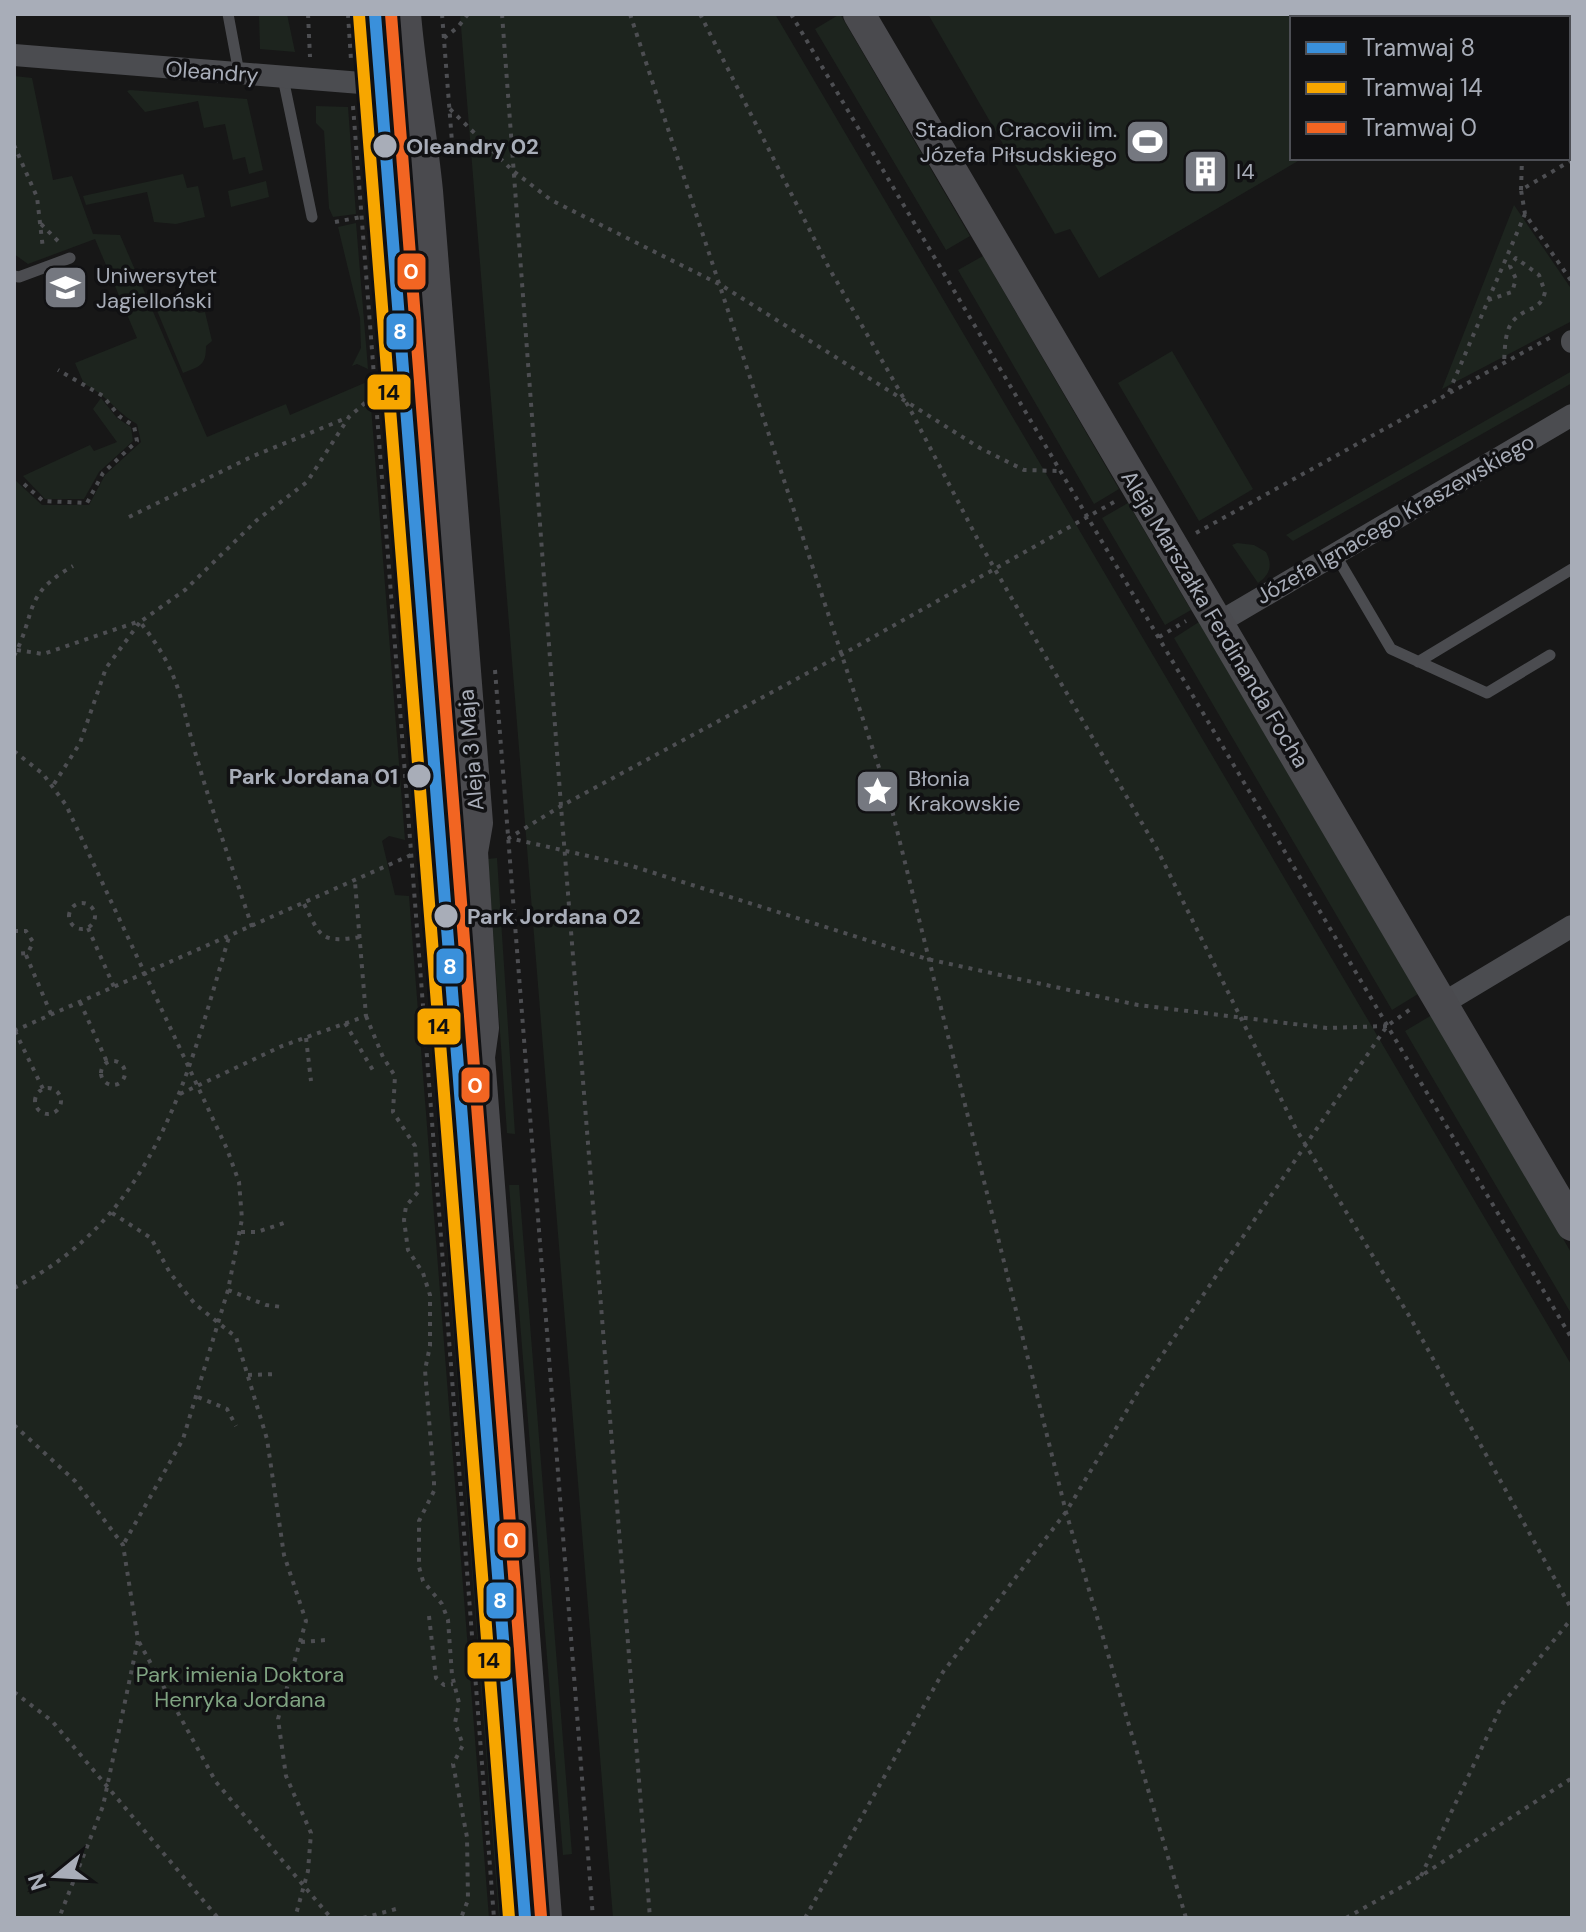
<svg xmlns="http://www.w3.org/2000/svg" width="1586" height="1932" font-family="'DM Sans',sans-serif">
  <rect width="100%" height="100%" fill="#171717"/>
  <!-- green -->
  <path fill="#1d241e" d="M259,14h28l8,38 -35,-3z
    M360,14h30l2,24 -9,11 -20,4z
    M460,14h315l797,1352v552h-959z
    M840,14l130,222 -24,14 -131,-221z
    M928,14h510l2,4h-148v140h11l-204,120 -29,-49 -15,5z
    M14,76l18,2 21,102 19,-4 21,58 27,1 87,202 79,-33 4,11 79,-34 36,459 -16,-4 -7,5 13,54 14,1 80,1022h-475v-1439l28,26h47l16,-30 36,-33 -4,-18c-21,-12 -31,-30 -53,-40l-9,-21 62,-25 -42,-99 -67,25 -14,-10z
    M130,90l117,9 16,71 -14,4 -4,-17 -12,3 -8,-36 -21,4 -6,-27 -53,11 -18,-21z
    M316,106l32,1 8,107 -23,3 -4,-9 -5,-77 -8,-8z
    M388,116l10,123 11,1 45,588 -29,2 -9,-112h-10l-48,-601z
    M183,174l4,14 11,-2 7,31 -29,7 -22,-2 -7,-30 -61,13 -3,-9z
    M266,181l3,16 -38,10 -3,-16z
    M1514,205l58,85v31l-130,68z
    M356,223l12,146 -11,-5 -5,2 9,-18 -1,-30 -22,-91z
    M983,256l136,233 -25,15 -136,-234z
    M153,301l35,4 11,8 6,-1 7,29 -6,5c0,19 -5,20 -23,27z
    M1172,351l81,138 -54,32 -81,-138z
    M1572,371v12l-279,158 -7,-6z
    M101,398l16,20 14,9 2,14 -34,31 -15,27h-39l-22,-23 67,-31 4,6 23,-9 -24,-33z
    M1128,503l63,107 -26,15 -63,-107z
    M1237,543l17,2 12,7c7,13 4,23 -8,31l-26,-38z
    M1199,622l219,372 -26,16 -218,-372z
    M497,858l18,276 -8,-1 -19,-274z
    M447,859l8,117h11l73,942h-40l-82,-1052 7,-5z
    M1432,1015l140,239v61l-167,-284z
    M509,1185h10l53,669 -9,1z"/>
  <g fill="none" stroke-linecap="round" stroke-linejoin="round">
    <!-- path -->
    <path stroke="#4d4e52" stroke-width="4" stroke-dasharray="4 6" stroke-linecap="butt" d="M308,14l2,43
      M348,14l3,46
      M442,14l11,141
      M502,14l59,792 89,1112
      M630,14l259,784 177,714 120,406
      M700,14l129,254 82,143 67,129 179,309 139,280 115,190 161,291
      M791,14l781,1325
      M444,38l14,-11 10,-13
      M1568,88l4,-3
      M353,106l141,1812
      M450,109l62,61 39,30 170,85 259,163 44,22 36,1
      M14,145l23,52 6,52
      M1572,160l-51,30 4,24 47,68
      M1521,190l1,-32
      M335,222l26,-5
      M41,224l19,19
      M52,284l10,24
      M1488,300l24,-8 4,-13 -6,-13 6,-8 23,17 6,17c-4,18 -17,15 -29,26 -12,10 -11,31 -12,46
      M1449,392l76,-178
      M24,484l19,17 44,2 16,-30 34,-32 -3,-15 -15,-10 -16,-20 -45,-26
      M1114,502l-273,153 -280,151 -52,32 123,28 295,93 211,46 189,23 60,-2
      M129,517l122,-60 98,-40
      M1196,533l355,-196
      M1159,637l27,-16
      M17,650l26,4 94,-32
      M14,656c23,-44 8,-61 59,-90
      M495,670l98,1248
      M14,751l29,23 23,31 161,344 12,33 3,37 -14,71 -45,149 -60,106
      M54,784l26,-41 26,-75 34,-46
      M69 916a13 13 0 1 1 26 0a13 13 0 1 1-26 0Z
      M304,904c17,34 17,39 56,33
      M252,927c-18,-55 -38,-110 -54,-165 -19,-62 -15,-86 -58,-140l45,-32 72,-70 50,-38 42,-65 26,-23
      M88,928l26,59
      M14,931h12l7,11 -5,11 -14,1
      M26,955l25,59
      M80,1002l27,60
      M366,1016l17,41 12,19 -2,36 22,34 3,46 -12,14 -2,14 4,30 15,23 7,22v51l-5,24 9,111v10l-15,30v46l4,14 19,23 6,16 4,55 7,28 -4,20 8,22 -10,19 14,73 1,63 -7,18
      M345,1023l29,49
      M14,1031l397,-176 9,-1v-15l25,2
      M15,1031l28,58
      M306,1038l5,43
      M101 1073a12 12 0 1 1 24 0a12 12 0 1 1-24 0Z
      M35 1101a13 13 0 1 1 26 0a13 13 0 1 1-26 0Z
      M180,1094l102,-48 84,-30 -11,-134
      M112,1213l39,25 19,35 25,31 41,33 31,102 17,116 22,66 -28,98 8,57 25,57 -3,38 -13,47
      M241,1232h16l27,-9
      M14,1288c142,-72 173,-210 215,-351
      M228,1290l38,15 16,2
      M248,1375l29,-1
      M198,1397l29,12 9,17
      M14,1425l61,56 48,64 15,95 -35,166 -44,112
      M429,1616l7,62 8,7 9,-1
      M139,1642l77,140 115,136
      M301,1642l25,-2
      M14,1692l38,29 166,197
      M1421,1876l82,-173 69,-85
      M363,1918l33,-9
      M805,1918l138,-246 123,-160 79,-132 242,-354 25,-18
      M1346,1918l75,-42 151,-98"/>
    <!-- lane -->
    <path stroke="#4b4c50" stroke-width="11" d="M228,14l11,59
      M283,78l29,139
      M14,276l5,1 51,-19
      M1335,554l56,95 96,44 63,-38
      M1418,662l154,-93"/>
    <!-- street -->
    <path stroke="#4b4c50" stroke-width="22" d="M14,55l397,32
      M1568,121l4,-3
      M1572,341v1
      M1218,623l354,-208
      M1442,1004l130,-78"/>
    <!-- secondary -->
    <path stroke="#4a4a4e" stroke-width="32" d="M405,14c5,60 16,117 22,177l50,632 -5,29 11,176 -4,29 67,861
      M859,14l713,1211"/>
    <defs>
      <path id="tram-1" d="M375,14l150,1904"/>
      <path id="tram-2" d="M359,15l150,1903"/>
      <path id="tram-3" d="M391,14l150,1903"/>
    </defs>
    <!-- tram-1 casing -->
    <use href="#tram-1" stroke="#111113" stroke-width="18"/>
    <!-- tram-2 casing -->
    <use href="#tram-2" stroke="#111113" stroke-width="18"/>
    <!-- tram-3 casing -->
    <use href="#tram-3" stroke="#111113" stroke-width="18"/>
    <!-- tram-1 -->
    <use href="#tram-1" stroke="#3a90db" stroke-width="12"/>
    <!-- tram-2 -->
    <use href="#tram-2" stroke="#f7a600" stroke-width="12"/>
    <!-- tram-3 -->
    <use href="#tram-3" stroke="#f26522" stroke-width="12"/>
  </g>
  <!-- icons -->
  <defs>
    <symbol id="stadium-square" viewBox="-11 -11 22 22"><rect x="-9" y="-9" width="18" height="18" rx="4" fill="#757880" stroke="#111113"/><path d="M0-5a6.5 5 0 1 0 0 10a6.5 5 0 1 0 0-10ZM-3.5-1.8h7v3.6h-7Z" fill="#fff"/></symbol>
    <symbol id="building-square" viewBox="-11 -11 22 22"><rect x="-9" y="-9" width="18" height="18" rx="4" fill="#757880" stroke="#111113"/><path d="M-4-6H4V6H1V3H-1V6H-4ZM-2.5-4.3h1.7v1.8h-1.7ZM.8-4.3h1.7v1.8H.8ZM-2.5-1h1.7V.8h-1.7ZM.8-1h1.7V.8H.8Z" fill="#fff"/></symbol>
    <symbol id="university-square" viewBox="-11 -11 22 22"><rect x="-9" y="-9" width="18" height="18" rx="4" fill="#757880" stroke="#111113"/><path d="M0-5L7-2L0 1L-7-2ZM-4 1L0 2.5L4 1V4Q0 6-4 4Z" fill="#fff"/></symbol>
    <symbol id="sight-square" viewBox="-11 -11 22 22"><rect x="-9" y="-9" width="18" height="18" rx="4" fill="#757880" stroke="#111113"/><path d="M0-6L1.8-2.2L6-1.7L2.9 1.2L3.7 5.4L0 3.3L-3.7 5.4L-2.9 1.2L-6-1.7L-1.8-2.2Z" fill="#fff"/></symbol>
  </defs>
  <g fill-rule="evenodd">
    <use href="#stadium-square" x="1122" y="116" width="51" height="51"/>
    <use href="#building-square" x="1180" y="146" width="51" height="51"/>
    <use href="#university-square" x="40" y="262" width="51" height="51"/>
    <use href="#sight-square" x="852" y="766" width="51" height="51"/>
  </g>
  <!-- markers -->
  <g fill="#a8adb8" stroke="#111113" stroke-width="3">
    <circle cx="385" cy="146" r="13"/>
    <circle cx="419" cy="776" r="13"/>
    <circle cx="446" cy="916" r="13"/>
  </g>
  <g text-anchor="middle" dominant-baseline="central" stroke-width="7" stroke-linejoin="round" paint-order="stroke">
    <!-- street labels -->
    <g font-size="22" fill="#a8adb8" stroke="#111113">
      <text transform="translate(212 72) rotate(4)">Oleandry</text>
      <text transform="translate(1395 519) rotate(-30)">Józefa Ignacego Kraszewskiego</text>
      <text transform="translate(1215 619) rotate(59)">Aleja Marszałka Ferdinanda Focha</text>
      <text transform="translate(471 750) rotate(-95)">Aleja 3 Maja</text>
    </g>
    <!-- poi labels -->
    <g font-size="22" fill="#a8adb8" stroke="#111113" text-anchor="start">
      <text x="1117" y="129" text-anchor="end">Stadion Cracovii im.<tspan x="1117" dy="25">Józefa Piłsudskiego</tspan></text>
      <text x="1236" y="171">I4</text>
      <text x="96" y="275">Uniwersytet<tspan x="96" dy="25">Jagielloński</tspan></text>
      <text x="908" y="778">Błonia<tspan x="908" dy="25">Krakowskie</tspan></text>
    </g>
    <!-- stop labels -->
    <g font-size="22" font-weight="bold" fill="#a8adb8" stroke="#111113" text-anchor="start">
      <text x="406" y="146">Oleandry 02</text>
      <text x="398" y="776" text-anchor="end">Park Jordana 01</text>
      <text x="467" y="916">Park Jordana 02</text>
    </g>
    <!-- park labels -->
    <g font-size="22" fill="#7fa381" stroke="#111113">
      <text x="240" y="1674">Park imienia Doktora<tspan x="240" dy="25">Henryka Jordana</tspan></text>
    </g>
  </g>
  <g stroke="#111113" stroke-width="3">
    <rect x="396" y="252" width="31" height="39" rx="8" fill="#f26522"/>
    <rect x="385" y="312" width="30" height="39" rx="8" fill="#3a90db"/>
    <rect x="366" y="373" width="46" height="38" rx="8" fill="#f7a600"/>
    <rect x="435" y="947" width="30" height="38" rx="8" fill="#3a90db"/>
    <rect x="416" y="1007" width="46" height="39" rx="8" fill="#f7a600"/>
    <rect x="460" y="1066" width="31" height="38" rx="8" fill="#f26522"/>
    <rect x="496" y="1521" width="31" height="38" rx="8" fill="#f26522"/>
    <rect x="485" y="1581" width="30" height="39" rx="8" fill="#3a90db"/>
    <rect x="466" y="1641" width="46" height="39" rx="8" fill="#f7a600"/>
  </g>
  <g font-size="22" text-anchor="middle" font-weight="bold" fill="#fff">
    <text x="411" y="279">0</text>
    <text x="400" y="339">8</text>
    <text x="450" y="974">8</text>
    <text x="475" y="1093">0</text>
    <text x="511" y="1548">0</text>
    <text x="500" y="1608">8</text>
  </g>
  <g font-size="22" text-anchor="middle" font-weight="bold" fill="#111">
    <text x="389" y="400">14</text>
    <text x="439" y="1034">14</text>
    <text x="489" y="1668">14</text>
  </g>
  <!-- border -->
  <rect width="1586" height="1932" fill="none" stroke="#a8adb8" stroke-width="32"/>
  <!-- legend -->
  <rect x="1290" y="16" width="280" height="144" fill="#111113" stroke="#4d4f55" stroke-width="2"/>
  <rect x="1306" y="42" width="40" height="12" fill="#3a90db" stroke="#4d4f55" stroke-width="2"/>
  <text x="1362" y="56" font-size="24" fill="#a8adb8">Tramwaj 8</text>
  <rect x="1306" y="82" width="40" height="12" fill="#f7a600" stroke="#4d4f55" stroke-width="2"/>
  <text x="1362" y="96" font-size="24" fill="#a8adb8">Tramwaj 14</text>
  <rect x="1306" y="122" width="40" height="12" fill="#f26522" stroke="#4d4f55" stroke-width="2"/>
  <text x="1362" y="136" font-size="24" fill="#a8adb8">Tramwaj 0</text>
  <!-- north arrow -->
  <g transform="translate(56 1876) rotate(252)" stroke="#111113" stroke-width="6" paint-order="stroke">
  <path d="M0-6L14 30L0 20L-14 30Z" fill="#a8adb8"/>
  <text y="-12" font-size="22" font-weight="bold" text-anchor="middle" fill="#a8adb8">N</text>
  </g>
</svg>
